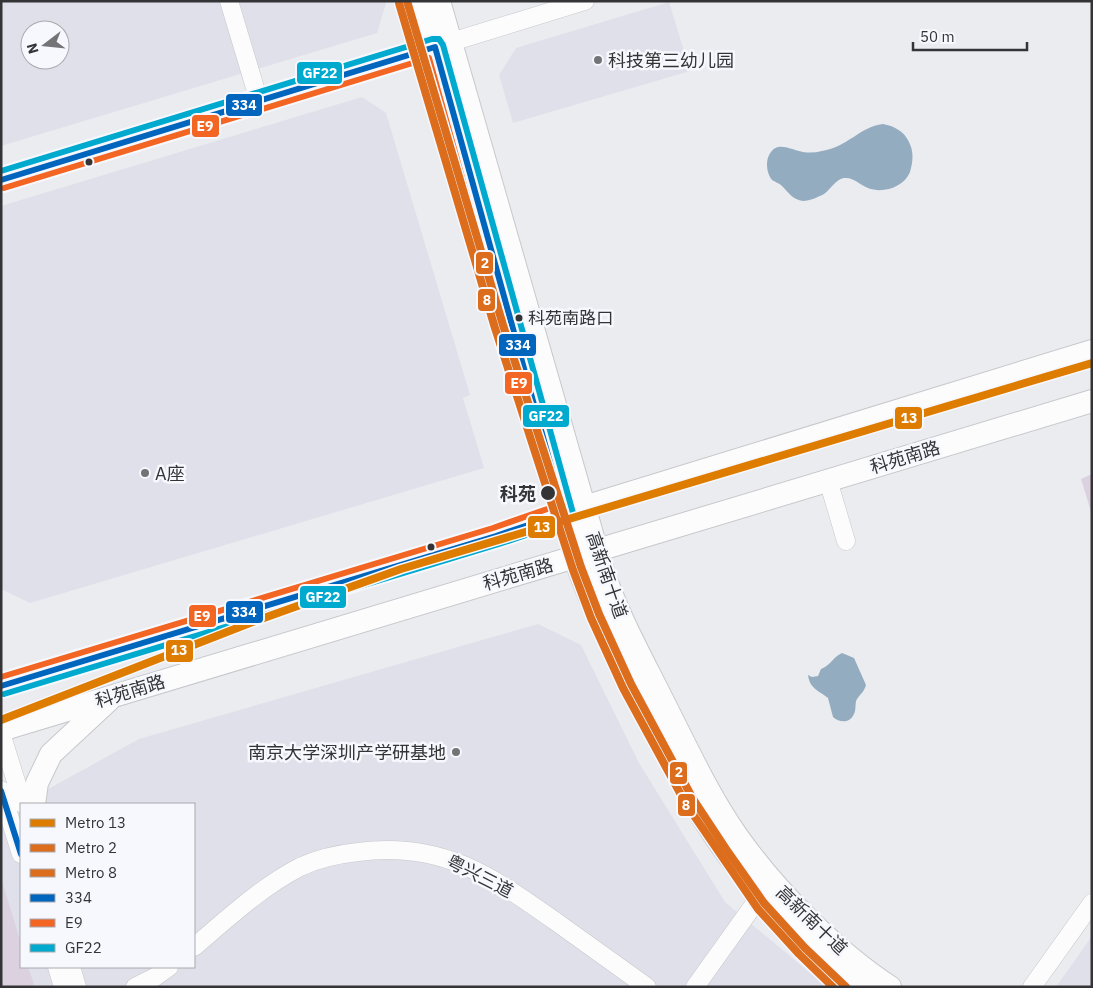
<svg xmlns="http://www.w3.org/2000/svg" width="1093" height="988" font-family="'IBM Plex Sans','Noto Sans SC',sans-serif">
  <rect width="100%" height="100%" fill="#ebecf0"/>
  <!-- built -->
  <path fill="#dfe0ea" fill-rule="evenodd" d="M1,1h385v2l-9,30 -376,113zM30,30h30v30h-30z
    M669,2l21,69 -177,52 -14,-48 17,-27z
    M362,97l24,16 84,282 -7,3 21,70 -454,135 -29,-14v-383z
    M538,624l43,21 58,118 86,139 102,85h-826v-182l40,-12 98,-54zM21,804h173v163h-173z
    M1092,936v51h-36z"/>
  <!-- green -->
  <path fill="#dcd2df" d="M1092,474v41l-11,-36z
    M1,878l20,65v24h7l6,17 -2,3h-31z"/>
  <!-- water -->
  <path fill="#94acc0" d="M883,124c11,2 21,7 26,18 5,10 4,19 1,30 -6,15 -27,22 -42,16 -8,-3 -14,-11 -24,-10 -8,1 -13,11 -20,16 -6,3 -14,7 -21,7 -10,-1 -15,-9 -21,-15 -3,-3 -7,-4 -10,-6 -6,-7 -7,-21 -1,-28 7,-10 19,-3 28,-1 7,2 15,2 23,0 26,-4 37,-24 61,-27z
    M842,653l12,5 12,27c-2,7 -5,8 -9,14 -2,3 -1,8 -2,12 -3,12 -14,13 -22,6l-5,-19c-10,-8 -18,-9 -20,-23l4,2 6,-1 3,-7c9,-3 12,-12 21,-16z"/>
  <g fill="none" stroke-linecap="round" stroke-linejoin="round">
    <defs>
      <path id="minor" d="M229,1l30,100
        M1,180l584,-179
        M828,480l18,61
        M1,733l22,71
        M1,790l20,64
        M194,947c33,-28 67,-60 106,-80 17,-8 39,-13 58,-15 83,-11 132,23 197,69 31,22 61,44 92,66
        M57,967l6,20
        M71,967l6,20
        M135,987l20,-10 14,-10
        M695,987l73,-102
        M1032,987l60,-84"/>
      <path id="major" d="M422,1l158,571c16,44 38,85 59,126 27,54 54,110 90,158 38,50 84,91 131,131
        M439,1l162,564c15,47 39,90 61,134 23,45 46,96 75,137 38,54 98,115 153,151
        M1,686l495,-150 46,-16 550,-169
        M1,730l1091,-329
        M34,804l3,-21 14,-29 57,-53"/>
    </defs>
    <!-- minor casing -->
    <use href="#minor" stroke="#c7c8cb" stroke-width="19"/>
    <!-- major casing -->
    <use href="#major" stroke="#c7c8cb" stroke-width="24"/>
    <!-- minor -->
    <use href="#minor" stroke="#fcfcfd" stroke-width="18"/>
    <!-- major -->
    <use href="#major" stroke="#fcfcfd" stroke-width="22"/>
    <defs>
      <path id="bus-1" d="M1,180l434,-133 129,466 -68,23 -495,150
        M1,791l20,63"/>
      <path id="bus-2" d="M1,677l492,-149 60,-21 -124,-449 -425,130"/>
      <path id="bus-3" d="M1,171l431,-132h7l4,6 130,468 -1,4 -4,4 -69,23 -495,150"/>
    </defs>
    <!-- bus-1 casing -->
    <use href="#bus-1" stroke="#f7f8fe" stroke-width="10"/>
    <!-- bus-2 casing -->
    <use href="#bus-2" stroke="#f7f8fe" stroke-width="10"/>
    <!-- bus-3 casing -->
    <use href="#bus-3" stroke="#f7f8fe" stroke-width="10"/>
    <!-- bus-1 -->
    <use href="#bus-1" stroke="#0065bd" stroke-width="6"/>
    <!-- bus-2 -->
    <use href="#bus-2" stroke="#f26522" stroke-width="6"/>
    <!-- bus-3 -->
    <use href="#bus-3" stroke="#00a9ce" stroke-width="6"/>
    <defs>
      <path id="metro-1" d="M1,720l249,-97 151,-54 691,-206"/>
      <path id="metro-2" d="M407,1l96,324 78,242 18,47 32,70 62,115 33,50 38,54 41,45 41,39"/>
      <path id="metro-3" d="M399,3l96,325 78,242 18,48 32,70 63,116 72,105 41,45 34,33"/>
    </defs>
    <!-- metro-1 casing -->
    <use href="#metro-1" stroke="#f7f8fe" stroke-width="11"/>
    <!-- metro-2 casing -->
    <use href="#metro-2" stroke="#f7f8fe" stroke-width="11"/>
    <!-- metro-3 casing -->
    <use href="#metro-3" stroke="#f7f8fe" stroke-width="11"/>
    <!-- metro-1 -->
    <use href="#metro-1" stroke="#de7c00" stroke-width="8"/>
    <!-- metro-2 -->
    <use href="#metro-2" stroke="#db6d1c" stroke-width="8"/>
    <!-- metro-3 -->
    <use href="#metro-3" stroke="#db6d1c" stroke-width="8"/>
  </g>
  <!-- markers -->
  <g fill="#747477" stroke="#f7f8fe" stroke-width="2">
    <circle cx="598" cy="60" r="5"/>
    <circle cx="145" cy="473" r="5"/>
    <circle cx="456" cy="752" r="5"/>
  </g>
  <g fill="#343436" stroke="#f7f8fe" stroke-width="2">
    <circle cx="89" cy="162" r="4.5"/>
    <circle cx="519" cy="318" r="4.5"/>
    <circle cx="548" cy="493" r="8"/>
    <circle cx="431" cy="547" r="4.5"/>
  </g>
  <g text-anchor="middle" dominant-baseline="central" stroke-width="5" stroke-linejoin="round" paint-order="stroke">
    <!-- bus labels -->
    <g font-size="17" fill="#343436" stroke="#f7f8fe" text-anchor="start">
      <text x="528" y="318">科苑南路口</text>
    </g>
    <!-- poi labels -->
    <g font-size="18" fill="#343436" stroke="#f7f8fe" text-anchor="start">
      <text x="608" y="60">科技第三幼儿园</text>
      <text x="155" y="473">A座</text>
      <text x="446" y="752" text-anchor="end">南京大学深圳产学研基地</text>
    </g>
    <!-- street labels -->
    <g font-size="18" fill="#343436" stroke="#f7f8fe">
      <text transform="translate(905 457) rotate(-17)">科苑南路</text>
      <text transform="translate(518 574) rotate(-16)">科苑南路</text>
      <text transform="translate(607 575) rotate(71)">高新南十道</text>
      <text transform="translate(130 691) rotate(-17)">科苑南路</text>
      <text transform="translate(480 876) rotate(27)">粤兴三道</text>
      <text transform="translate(812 920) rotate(44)">高新南十道</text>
    </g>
    <!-- stop labels -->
    <g font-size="18" font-weight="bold" fill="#343436" stroke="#f7f8fe" text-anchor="end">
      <text x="536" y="493">科苑</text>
    </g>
  </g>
  <g stroke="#f7f8fe" stroke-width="2">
    <rect x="296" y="61" width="47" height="24" rx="5" fill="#00a9ce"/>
    <rect x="225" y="93" width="38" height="24" rx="5" fill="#0065bd"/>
    <rect x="191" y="114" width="29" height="24" rx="5" fill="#f26522"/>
    <rect x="475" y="251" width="19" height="24" rx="5" fill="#db6d1c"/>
    <rect x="477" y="288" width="19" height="24" rx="5" fill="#db6d1c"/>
    <rect x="498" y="333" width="39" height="24" rx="5" fill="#0065bd"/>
    <rect x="504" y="371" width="29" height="24" rx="5" fill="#f26522"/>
    <rect x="522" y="404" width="48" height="24" rx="5" fill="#00a9ce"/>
    <rect x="894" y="406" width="29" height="24" rx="5" fill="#de7c00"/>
    <rect x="527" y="515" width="29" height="24" rx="5" fill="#de7c00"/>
    <rect x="299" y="585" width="48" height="24" rx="5" fill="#00a9ce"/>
    <rect x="225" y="600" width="39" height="24" rx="5" fill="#0065bd"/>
    <rect x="188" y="604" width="29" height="24" rx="5" fill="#f26522"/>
    <rect x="165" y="639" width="29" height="24" rx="5" fill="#de7c00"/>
    <rect x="669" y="761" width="19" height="24" rx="5" fill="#db6d1c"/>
    <rect x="677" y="793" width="19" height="24" rx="5" fill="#db6d1c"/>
  </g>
  <g font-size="14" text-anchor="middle" font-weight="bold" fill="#fff">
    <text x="320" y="78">GF22</text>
    <text x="244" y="110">334</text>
    <text x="205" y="131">E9</text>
    <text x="485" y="268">2</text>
    <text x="487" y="305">8</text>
    <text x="518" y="350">334</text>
    <text x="519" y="388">E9</text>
    <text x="546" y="421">GF22</text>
    <text x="909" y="423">13</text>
    <text x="542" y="532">13</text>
    <text x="323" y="602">GF22</text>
    <text x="244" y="617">334</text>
    <text x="202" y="621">E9</text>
    <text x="179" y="655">13</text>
    <text x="679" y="777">2</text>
    <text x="686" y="810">8</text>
  </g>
  <!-- border -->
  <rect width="1093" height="988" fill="none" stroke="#343436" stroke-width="5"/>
  <!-- legend -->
  <rect x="20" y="803" width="175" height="165" fill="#f7f8fe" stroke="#a9aaae"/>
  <rect x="30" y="819" width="25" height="8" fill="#de7c00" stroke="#a9aaae"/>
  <text x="65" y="828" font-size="15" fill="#343436">Metro 13</text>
  <rect x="30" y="844" width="25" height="8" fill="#db6d1c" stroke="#a9aaae"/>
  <text x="65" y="853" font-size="15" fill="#343436">Metro 2</text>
  <rect x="30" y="869" width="25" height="8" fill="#db6d1c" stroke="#a9aaae"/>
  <text x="65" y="878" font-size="15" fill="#343436">Metro 8</text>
  <rect x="30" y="894" width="25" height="8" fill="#0065bd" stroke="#a9aaae"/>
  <text x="65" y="903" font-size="15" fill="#343436">334</text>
  <rect x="30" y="919" width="25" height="8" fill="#f26522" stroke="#a9aaae"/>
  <text x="65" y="928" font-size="15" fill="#343436">E9</text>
  <rect x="30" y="944" width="25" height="8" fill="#00a9ce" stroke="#a9aaae"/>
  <text x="65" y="953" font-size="15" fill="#343436">GF22</text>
  <!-- north arrow -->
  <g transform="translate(45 45) rotate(254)"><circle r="24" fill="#f7f8fe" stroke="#a9aaae"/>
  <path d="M0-4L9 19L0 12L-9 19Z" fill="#747477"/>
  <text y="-8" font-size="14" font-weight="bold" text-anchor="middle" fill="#343436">N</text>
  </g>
  <!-- scale -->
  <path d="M913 42v8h114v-8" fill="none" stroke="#343436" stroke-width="2.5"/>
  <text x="920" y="42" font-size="15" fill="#343436" stroke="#f7f8fe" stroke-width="4" paint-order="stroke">50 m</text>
</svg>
